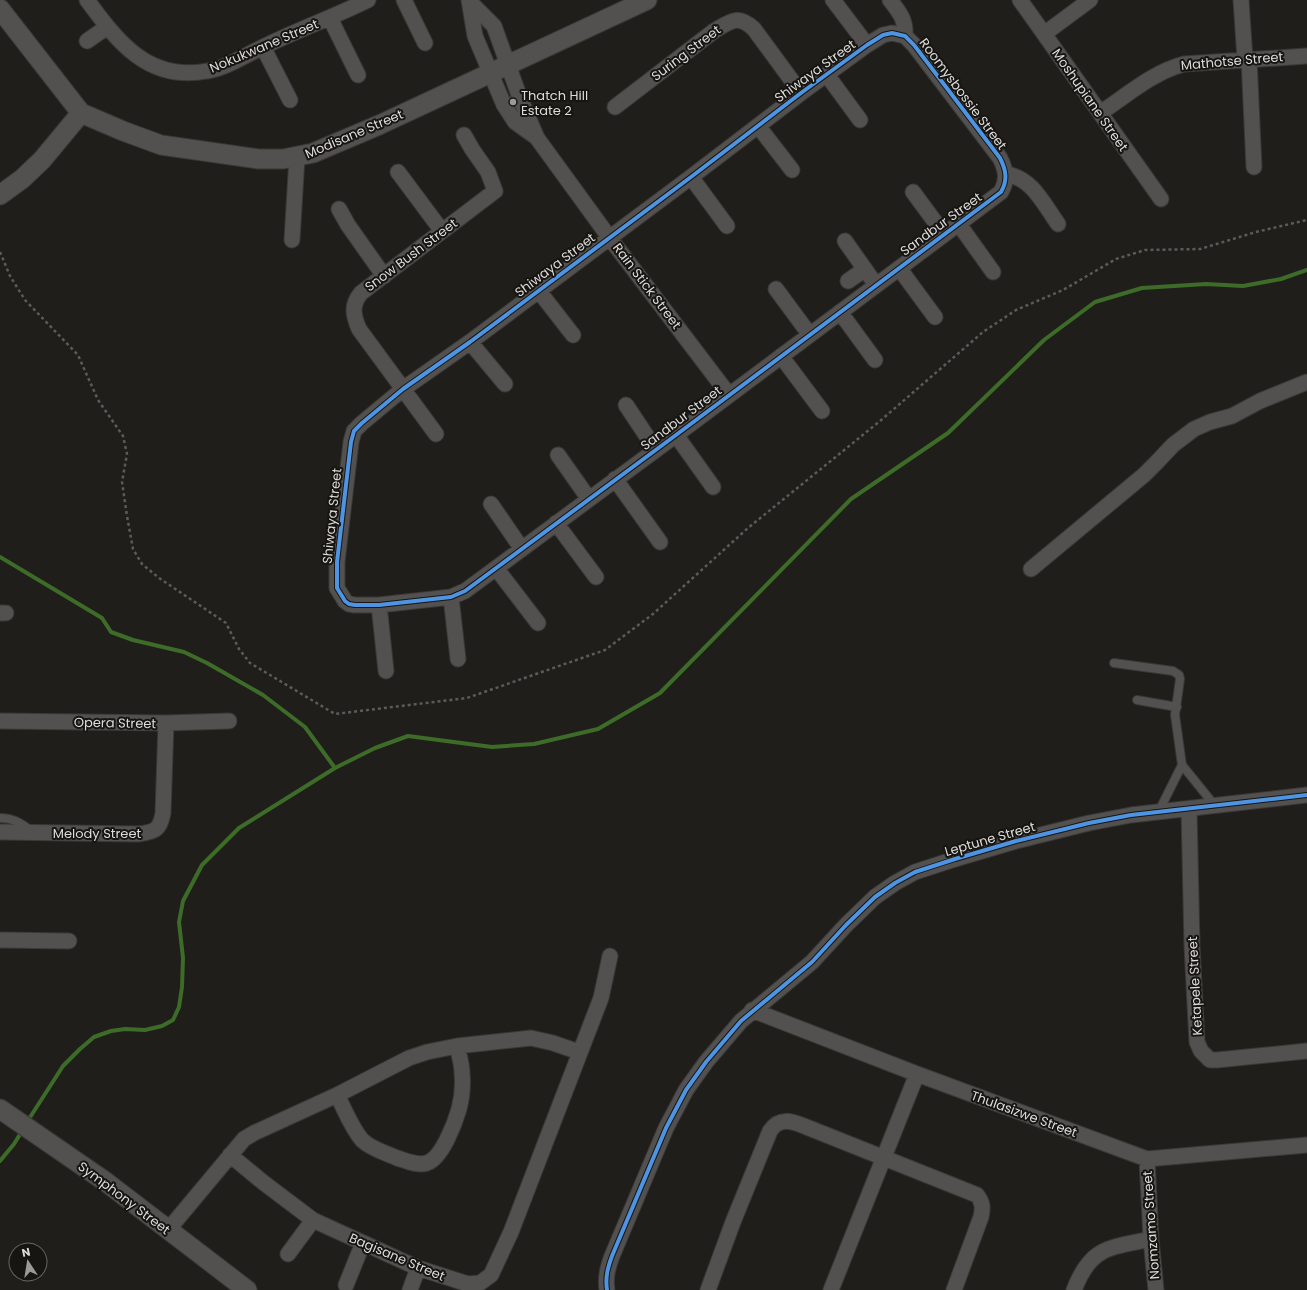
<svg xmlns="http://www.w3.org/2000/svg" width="1307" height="1290" font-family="Poppins,sans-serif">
  <defs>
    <pattern id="building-cross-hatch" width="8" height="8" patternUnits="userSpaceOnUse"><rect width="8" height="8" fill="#3c3a30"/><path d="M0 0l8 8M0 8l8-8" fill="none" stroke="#58564d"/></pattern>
  </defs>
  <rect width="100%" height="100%" fill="#201e1b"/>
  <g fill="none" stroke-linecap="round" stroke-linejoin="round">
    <!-- stream -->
    <path stroke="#3d6c28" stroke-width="4" d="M0,557l102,61 9,14 22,8 51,12 23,11 56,32 42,32 30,41
      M27,1122l36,-56 17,-17 14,-12 17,-6 14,-2 20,1 17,-4 11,-6 6,-13 3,-20 1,-29 -4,-36 4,-21 19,-36 37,-37 96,-60 40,-20 33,-12 84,11 42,-3 64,-15 62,-36 191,-194 97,-66 96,-93 51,-38 47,-14 64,-4 37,2 38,-7 26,-9
      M0,1161l14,-17 8,-13"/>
  </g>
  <!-- building -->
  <path fill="url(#building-cross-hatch)" d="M514,94l6,12 -8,3 -6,-11z"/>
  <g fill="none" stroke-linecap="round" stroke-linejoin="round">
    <defs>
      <path id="service" d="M1114,663l59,8 6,4 1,4 -5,36 7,50 34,42
        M1137,700l40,7
        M1158,813l24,-48
        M0,818c13,0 21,5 31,13"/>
      <path id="minor" d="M87,0c31,42 61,82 120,71 20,-3 38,-16 56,-24 34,-17 71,-30 105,-47
        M404,0l21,43
        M469,0l6,36 29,69 11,17 21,15
        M833,0l34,45
        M890,0c10,13 16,20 15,36
        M1020,0l141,199
        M1241,0l4,59
        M470,2l24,24 26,72 17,40 72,99 120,158
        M330,18l28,57
        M892,33l13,3 9,9 86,113c6,12 8,22 1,34l-325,243 -211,156 -14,6 -72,8h-24l-6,-1 -4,-3 -8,-13v-26l14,-120 3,-11 8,-8 41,-34 67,-47 221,-165 110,-84 66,-48 16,-10z
        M1044,34l46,-34
        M87,41l20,-14
        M263,47l27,53
        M1249,59l5,108
        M827,75l33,45
        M615,107l99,-76c17,-10 24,-17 40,-2l47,64
        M1100,113c26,-17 53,-41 84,-49l123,-8
        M758,126l34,44
        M398,172l44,59
        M1006,174c26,4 37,29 52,50
        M691,177l36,49
        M913,192l31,42
        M339,209l9,16 36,51
        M958,223l35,49
        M292,240l5,-83
        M845,241l31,44
        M899,268l36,49
        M848,281l17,-12
        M776,289l34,46
        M538,290l35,45
        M840,312l35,48
        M470,342l35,42
        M781,356l41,55
        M626,405l30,45
        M436,434l-77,-105c-6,-14 -8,-24 2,-36l134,-102 -7,-19 -16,-23 -8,-14
        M676,435l37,52
        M558,455l31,44
        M615,479l45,63
        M491,504l31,45
        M556,523l40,54
        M496,568l42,55
        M1031,569l113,-94 13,-13 16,-17 21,-16 16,-7 22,-6 28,-15 47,-19
        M451,597l7,62
        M379,605l7,66
        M0,613h6
        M0,721l166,2 63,-2
        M1189,810l3,136 5,96 4,9 9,9h7l90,-9
        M0,832l138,2c17,-2 22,-4 25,-21l3,-90
        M0,940l69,1
        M752,1010l165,64 230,85 160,-14
        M337,1095c8,15 14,32 25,45 9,9 24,13 35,18 10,3 20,8 30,5 15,-5 28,-40 32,-54 3,-11 4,-25 3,-36 0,-9 -3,-18 -5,-27
        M230,1155l34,28 49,37 105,48 50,16 12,-1 11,-8 20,-43 90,-234 9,-42
        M1147,1159l4,80 5,51
        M168,1230l76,-91 10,-6 83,-38 72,-37 18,-6 30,-6 74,-8 22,5 26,9
        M288,1254l25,-34
        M346,1285l17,-42
        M410,1290l8,-22
        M607,1290c-2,-13 1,-23 5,-34l54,-128 20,-38 20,-28 35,-41 71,-59 34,-37 29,-28 20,-14 20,-11 40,-13 61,-18 73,-18 42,-8 176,-20
        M708,1290l25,-68 37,-91c9,-14 21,-10 34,-5l173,69c6,8 6,13 4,22l-27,73
        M831,1290l86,-216
        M1074,1290c17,-44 35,-42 77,-51"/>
      <path id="tertiary" d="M0,9l81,104 42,18 38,14 97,14h25l30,-6 66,-28 268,-125
        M0,195l22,-16 20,-19 39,-47
        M0,1109l106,73 141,108"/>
    </defs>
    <!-- service casing -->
    <use href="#service" stroke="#3a3937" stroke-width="10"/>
    <!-- minor casing -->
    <use href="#minor" stroke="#3a3937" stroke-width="17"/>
    <!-- tertiary casing -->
    <use href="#tertiary" stroke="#3a3937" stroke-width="21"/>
    <!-- path -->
    <path stroke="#5c5b5a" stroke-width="2.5" stroke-dasharray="3 3" stroke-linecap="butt" d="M0,252l10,24 15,24 53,55 20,45 25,36 4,18 -5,28 5,34 6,33 9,15 17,14 67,45 13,26 11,14 85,51 132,-16 138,-48 48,-36 95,-86 132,-107 103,-89 33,-22 47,-20 53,-31 29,-9 55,-1 56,-17 51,-12"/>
    <!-- service -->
    <use href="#service" stroke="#525150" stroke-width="8"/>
    <!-- minor -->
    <use href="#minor" stroke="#525150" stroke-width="15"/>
    <!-- tertiary -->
    <use href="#tertiary" stroke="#525150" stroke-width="19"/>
    <defs>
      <path id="cycleway" d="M892,33l13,3 9,9 86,113c6,12 8,22 1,34l-325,243 -211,156 -14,6 -72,8h-24l-6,-1 -4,-3 -8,-13v-26l14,-120 3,-11 8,-8 41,-34 67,-47 221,-165 110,-84 66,-48 16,-10z
        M607,1290c-2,-13 1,-23 5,-34l54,-128 20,-38 20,-28 35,-41 71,-59 34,-37 29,-28 20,-14 20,-11 40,-13 61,-18 73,-18 42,-8 176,-20"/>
    </defs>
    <!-- cycleway casing -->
    <use href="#cycleway" stroke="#171511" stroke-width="6"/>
    <!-- cycleway -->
    <use href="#cycleway" stroke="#4d94e3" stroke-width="4"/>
  </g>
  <!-- markers -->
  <circle fill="#9c9a97" stroke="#171511" stroke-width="1.5" cx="513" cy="102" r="4"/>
  <g text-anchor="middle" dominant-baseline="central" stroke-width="4" stroke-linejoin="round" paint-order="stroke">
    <!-- street labels -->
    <g font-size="13" fill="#dedcda" stroke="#171511">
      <text transform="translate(264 46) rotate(-23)">Nokukwane Street</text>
      <text transform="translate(686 53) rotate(-37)">Suring Street</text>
      <text transform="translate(1232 61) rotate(-5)">Mathotse Street</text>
      <text transform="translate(815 71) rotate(-36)">Shiwaya Street</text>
      <text transform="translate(963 94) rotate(53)">Roomysbossie Street</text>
      <text transform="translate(1090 100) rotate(55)">Moshupiane Street</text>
      <text transform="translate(354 134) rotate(-23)">Modisane Street</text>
      <text transform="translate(941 224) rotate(-36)">Sandbur Street</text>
      <text transform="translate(411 255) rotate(-37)">Snow Bush Street</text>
      <text transform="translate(555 265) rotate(-37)">Shiwaya Street</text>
      <text transform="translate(647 286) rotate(53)">Rain Stick Street</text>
      <text transform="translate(681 418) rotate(-37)">Sandbur Street</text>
      <text transform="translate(332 516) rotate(-84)">Shiwaya Street</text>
      <text transform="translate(115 723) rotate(1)">Opera Street</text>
      <text x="97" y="833">Melody Street</text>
      <text transform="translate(990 839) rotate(-16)">Leptune Street</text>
      <text transform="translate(1195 986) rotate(-93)">Ketapele Street</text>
      <text transform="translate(1024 1114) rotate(20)">Thulasizwe Street</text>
      <text transform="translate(124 1198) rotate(37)">Symphony Street</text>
      <text transform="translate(1151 1225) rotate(-94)">Nomzamo Street</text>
      <text transform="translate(397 1257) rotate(23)">Bagisane Street</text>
    </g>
    <!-- poi labels -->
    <g font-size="13" fill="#dedcda" stroke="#171511" text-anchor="start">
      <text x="521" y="95">Thatch Hill<tspan x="521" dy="15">Estate 2</tspan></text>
    </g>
  </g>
  <!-- north arrow -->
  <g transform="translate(28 1262) rotate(348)"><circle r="19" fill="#171511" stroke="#676561"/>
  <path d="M0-3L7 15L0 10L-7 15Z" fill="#9c9a97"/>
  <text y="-6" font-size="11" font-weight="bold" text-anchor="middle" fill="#dedcda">N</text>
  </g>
</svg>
